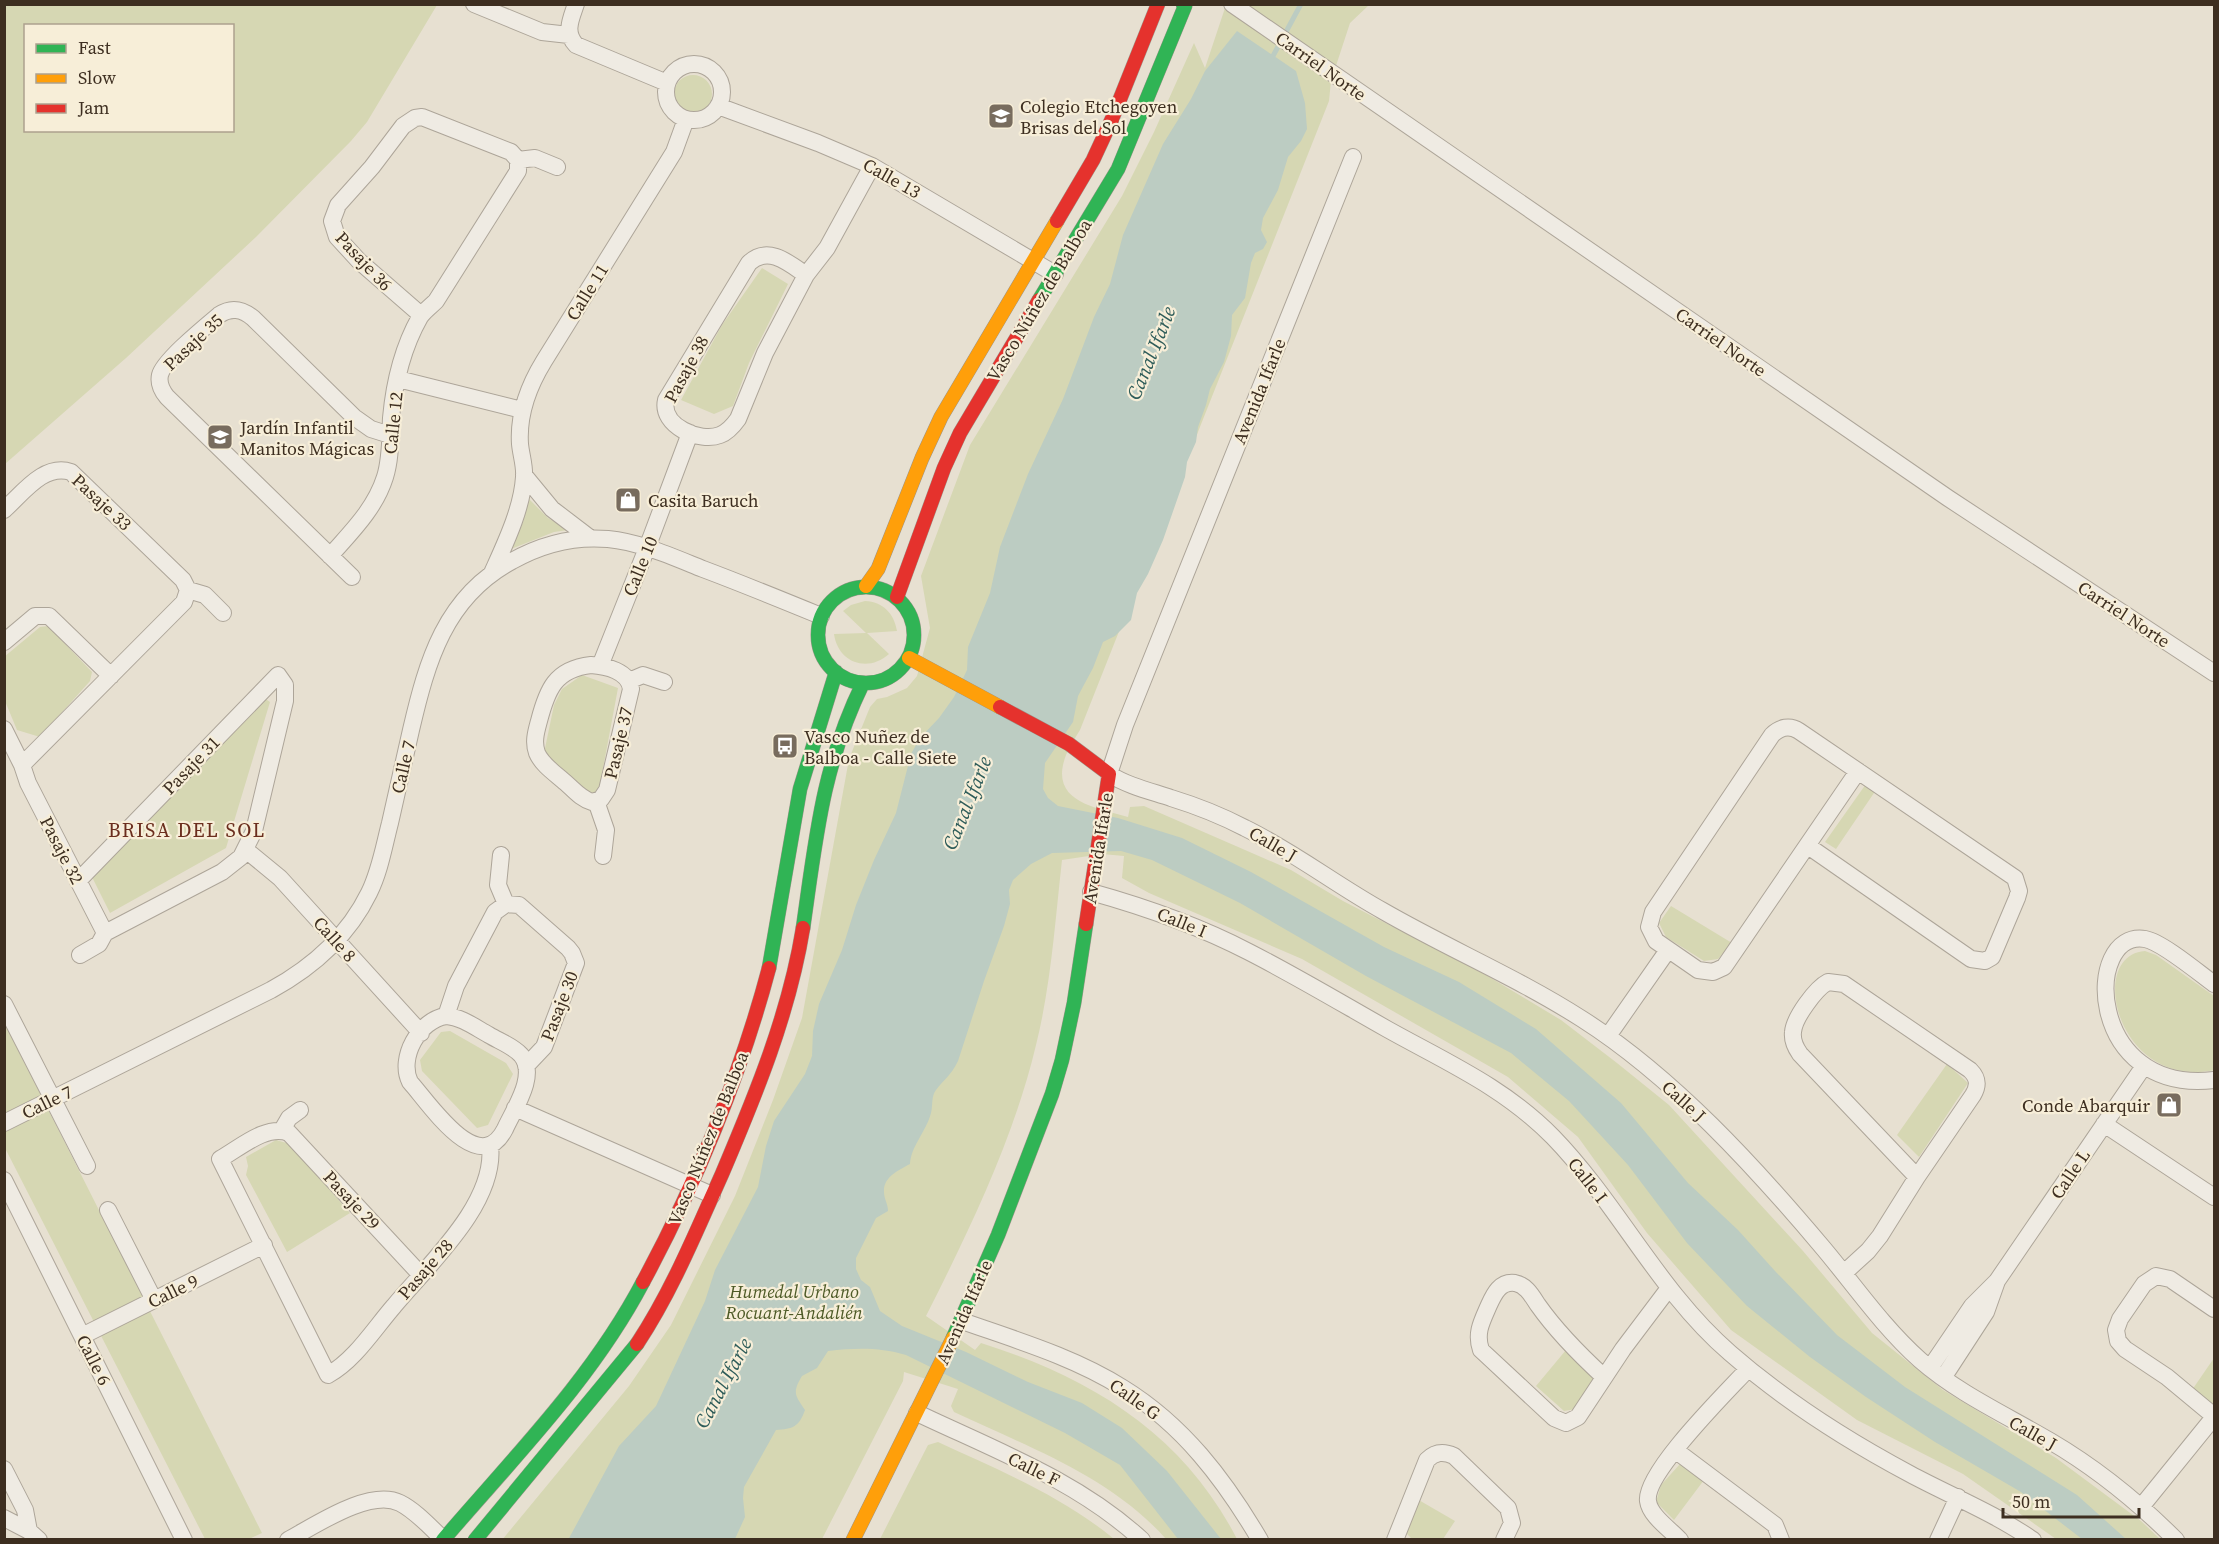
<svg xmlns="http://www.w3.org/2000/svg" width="2219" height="1544" font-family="'Source Serif 4',serif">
  <rect width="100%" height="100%" fill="#e7e0d1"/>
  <!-- green -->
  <path fill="#d6d7b3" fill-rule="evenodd" d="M4,5h433l-70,117 -16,19 -95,96 -130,121 -121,106zM26,26h206v104h-206z
    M1226,5h143l-19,18 -19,58 -2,20 -249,629c-5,8 -10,16 -14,25 -18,47 29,52 62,62l2,-10 14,-1 147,64 52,31 143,74 75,45 56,43 52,42 134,146 69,82 71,57 113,68 85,63 19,18h-104l-93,-65 -106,-54 -126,-90 -84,-97 -69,-96 -70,-60 -206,-118 -153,-66 -27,-15 2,-22 -22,-2 -40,6c-7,62 -11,125 -26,185 -22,93 -67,186 -110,271l49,34 6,-7c111,35 202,91 256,196h-71c-56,-63 -138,-92 -212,-127l-3,-6 7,-17 -54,-17 -1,9 -81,158 -320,1 127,-154 42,-61 64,-129 38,-96 29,-82 47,-259 21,-52 7,-8 10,-2 20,-9 10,-12 13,-48 -9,-52 49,-131 152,-249 32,-64 40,-89 11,25z
    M674 94a19 19 0 1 1 38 0a19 19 0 1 1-38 0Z
    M762,268l26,16 -39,79 -16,43 -19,8 -33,-14 41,-75z
    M529,499l19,19 20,12 -14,2 -43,17 12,-27z
    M865,601c18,1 29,12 32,30l-30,2 22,21c-21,19 -51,9 -55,-20l32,-1 -23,-22 8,-6z
    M48,626l44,46 -2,9 -50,56 -23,-7 -12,-29 -1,-44 36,-30z
    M582,675l36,13 -19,102 -9,5 -46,-42 10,-48 8,-16z
    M264,698l6,4 -44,146 -116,65 -18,-36z
    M1866,784l10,6 -40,59 -11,-7z
    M1671,906l61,37 -14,16 -14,2 -38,-24 -7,-14z
    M2145,951l11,4 58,41v74c-97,20 -128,-115 -69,-119z
    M4,1022l258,511 -13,6h-44l-200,-391z
    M450,1031l56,32 7,11 -25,51 -11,3 -55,-57 -2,-11 21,-28z
    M1947,1064l21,19 -49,74 -22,-22z
    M276,1140l14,4 60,69 -63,39 -41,-77 2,-9 -2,-9z
    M1566,1350l30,30 -20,29 -12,2 -28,-25z
    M2214,1358v50l-22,-18z
    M938,1442c61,28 124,54 176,97h-234l48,-94z
    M1680,1464l24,16 -30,40 -18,-18 5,-17z
    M1417,1499l38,22 -12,18h-31l-8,-8z"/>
  <!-- water -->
  <path fill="#bcccc2" d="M1237,31l59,40 9,32 2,26 -6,12 -13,16 -10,33 -15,28 -2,12 6,12 -4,7 -8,4 -4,10 -6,35 -13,17 -1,21 -7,26 -14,27 -4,16 -8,22 -2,15 -9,20 -2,15 -22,63 -15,34 -11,19 -6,27 -16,16 -12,6 -10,26 -15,28 -5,26 -28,41 -2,26 5,9 10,8 60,12 64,20 69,34 133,75 75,35 77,47 85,74 67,80 50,47 37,41 62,64 68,52 172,108 49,44h-44l-61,-47 -86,-50 -69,-45 -56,-40 -63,-51 -60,-63 -59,-78 -59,-64 -58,-48 -145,-77 -126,-73 -88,-43 -31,-9 -69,2 -21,11 -18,16 -4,10 1,14 -6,22 -20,55 -26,80c-7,15 -14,18 -22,29 -5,6 -3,16 -5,23 -5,19 -20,33 -21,51 -11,6 -27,13 -26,28 0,7 4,12 4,19l-12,7 -20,40v11l5,11 9,7 10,24 22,15 64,26 62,30 54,21 40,25 45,43 54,68h-43l-58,-74 -55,-32 -159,-78c-27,-8 -50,-7 -78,-4l-11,17 -15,8c-10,17 -7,19 3,34 -6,17 -12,19 -29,20l-32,57 -1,11 2,19 -10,22 -167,1 51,-94 37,-40 49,-105 10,-31 43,-83 8,-41 8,-25 31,-47 7,-18 1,-25 6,-27 23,-54 14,-45 18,-45 22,-47 15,-59 9,-16 19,-20 15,-21 13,-27 1,-23 22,-54 10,-46 28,-73 35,-75 31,-82 16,-33 13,-49 40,-91 28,-45 14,-28z"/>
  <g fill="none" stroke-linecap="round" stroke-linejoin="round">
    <!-- stream -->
    <path stroke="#bcccc2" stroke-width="5" d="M1273,56l28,-52"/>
    <defs>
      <path id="street" d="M474,4l68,28 27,3
        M576,4c-5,15 -12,28 0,41l91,38
        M1232,4l716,494 266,175
        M666 92a28 28 0 1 1 56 0a28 28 0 1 1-56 0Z
        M718,106l100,37 54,23 183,108
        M1353,157l-228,568 -16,49c19,12 41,17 62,24 26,8 51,18 74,30 49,24 91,57 138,83 66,38 135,67 199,108 91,58 173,148 242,230 31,37 59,78 96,111 39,34 86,55 130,81 46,27 88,61 126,99
        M518,160l17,-2 22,9
        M806,275c-17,-12 -38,-30 -57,-12l-83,137c-6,26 34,43 54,35 8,-3 13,-9 18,-16l27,-66 41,-78 21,-27 45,-82
        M398,379l124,31
        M524,475l28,34 38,29
        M4,510c19,-17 40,-47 67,-38l112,108 5,10 -4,12 -162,163
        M330,556c21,-24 45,-47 55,-79 6,-19 5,-39 6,-59 3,-33 12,-71 29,-101 4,-6 11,-11 16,-16l82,-130v-11l-7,-8 -89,-35 -7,1 -12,8 -31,41 -34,38 -6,16 5,16 22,24 62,54
        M492,573c13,-29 30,-64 32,-96 1,-11 -3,-22 -4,-33 -2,-30 8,-57 24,-83l130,-209 12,-33
        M352,577l-185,-180c-5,-6 -9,-13 -7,-22 3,-14 46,-49 59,-60 12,-8 23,-6 34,3l101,99 17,12 19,6
        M188,590l17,5 18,18
        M4,642l31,-26h14l62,60
        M591,665c15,1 38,6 40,24l-24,101 -6,9 -9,3c-11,-3 -18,-12 -26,-19 -10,-9 -24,-18 -29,-30 -4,-11 -1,-21 2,-32 8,-31 16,-52 52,-56z
        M600,666l47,-118 43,-115
        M629,681l14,-6 21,7
        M4,729l18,36 6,18 77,150
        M596,801l10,29 -3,26
        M1808,846l163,113 14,2 7,-4 25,-59 2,-7 -4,-13 -216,-147c-9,-6 -19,-4 -27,4l-119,177 -4,15 7,14 42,29 15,2 11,-5 134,-196
        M246,850l34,28 141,155
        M501,855l-3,30 8,19
        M78,881l200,-206 7,10v16l-31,130 -13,26 -19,15 -117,61 -6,11 -19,11
        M1091,892c54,15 108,34 158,60 47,24 92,51 138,77 59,33 117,58 166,108 65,67 106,155 177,216 55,48 116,87 180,121 41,22 84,39 123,66
        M2214,984c-15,-11 -52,-42 -69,-45 -62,-10 -59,156 69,141
        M4,1004l83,162
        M446,1016c16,1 30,12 43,19 10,6 24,11 32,20 17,20 -7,54 -16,74 -26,51 -76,-26 -95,-47 -12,-24 9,-62 36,-66z
        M446,1016l10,-30 39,-74 11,-8 13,1 49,43 4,5 4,10 -32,84 -18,19
        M1608,1036l60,-86
        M515,1108l197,87
        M4,1123l267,-133c42,-23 77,-54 98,-97 11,-22 15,-47 21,-70 7,-31 14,-62 21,-93 16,-69 34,-133 101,-169 30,-17 62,-25 96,-22 32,3 65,18 95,30 40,15 79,31 118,47
        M2104,1124l110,73
        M282,1130l7,-12 11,-8
        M4,1180l180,360
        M108,1210l46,90
        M1844,1273l24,-22 12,-15 37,-59 56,-82c6,-10 5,-17 -3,-25l-126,-86 -16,-2c-12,6 -34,36 -35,50 -1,8 2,15 7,22l117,123
        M420,1274l-131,-141c-23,-9 -49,15 -69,26l108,216c27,-15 46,-46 66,-69 34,-41 103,-103 96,-161
        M2214,1309l-44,-30 -14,-3 -12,8 -24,35 -4,11 2,11 7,8 42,28 47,39
        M962,1321c54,19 112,36 161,67 60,37 101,91 137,152
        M82,1336l182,-91
        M1930,1368l42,-62 25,-25 147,-215
        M1604,1377c-24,-22 -47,-45 -66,-72 -6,-9 -12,-20 -23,-22 -15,-2 -21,11 -26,22 -7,16 -14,28 -8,45l73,68 12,5 12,-6 45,-68 46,-61
        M1943,1378l43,-66 11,-31
        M917,1413c78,37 161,68 225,127
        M1675,1450l100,75 6,15
        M4,1469l21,41 4,21
        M2141,1507l73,-90
        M4,1518l25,13 10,9
        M288,1540c28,-15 82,-52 112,-37 16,8 31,25 44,37
        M1395,1540l32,-80c8,-8 16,-9 27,-4l54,52 4,15 -8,17
        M1680,1540c-10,-11 -30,-24 -32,-39 -4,-28 80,-110 100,-132
        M1938,1540l20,-43"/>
      <path id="fast" d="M1039,300l79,-131 67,-163 -2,-2
        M818 635a48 48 0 1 1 96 0a48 48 0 1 1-96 0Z
        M803,928c13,-90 19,-161 60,-245
        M769,968l31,-179 36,-117
        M953,1338l45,-103 54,-141 10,-34 12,-57 12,-79
        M443,1540c71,-83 149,-161 200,-258
        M475,1540l162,-196"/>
      <path id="slow" d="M866,586l12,-17 44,-111 19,-41 116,-196
        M909,658l91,49
        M853,1540l100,-202"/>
      <path id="jam" d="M1057,221l36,-61 19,-41 46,-115
        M897,597l47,-129 16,-35 79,-133
        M1000,707l69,37 40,30 -23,150
        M643,1282c52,-96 98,-208 126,-314
        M637,1344c35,-53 59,-112 85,-170 34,-80 67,-160 81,-246"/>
    </defs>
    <!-- street casing -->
    <use href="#street" stroke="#ada599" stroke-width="18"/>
    <!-- fast casing -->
    <use href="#fast" stroke="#9c958a" stroke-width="15"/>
    <!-- slow casing -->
    <use href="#slow" stroke="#9c958a" stroke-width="15"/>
    <!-- jam casing -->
    <use href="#jam" stroke="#9c958a" stroke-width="15"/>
    <!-- street -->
    <use href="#street" stroke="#efebe3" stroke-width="16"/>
    <!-- fast -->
    <use href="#fast" stroke="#30b455" stroke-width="14"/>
    <!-- slow -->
    <use href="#slow" stroke="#ff9f0a" stroke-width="14"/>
    <!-- jam -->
    <use href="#jam" stroke="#e5322d" stroke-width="14"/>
  </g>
  <!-- icons -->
  <defs>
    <symbol id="school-square" viewBox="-11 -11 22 22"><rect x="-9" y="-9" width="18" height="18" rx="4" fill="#786c5e" stroke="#f7eed8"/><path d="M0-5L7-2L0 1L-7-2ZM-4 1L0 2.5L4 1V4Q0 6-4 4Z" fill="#fff"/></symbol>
    <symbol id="shop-square" viewBox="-11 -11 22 22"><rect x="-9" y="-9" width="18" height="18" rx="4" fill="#786c5e" stroke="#f7eed8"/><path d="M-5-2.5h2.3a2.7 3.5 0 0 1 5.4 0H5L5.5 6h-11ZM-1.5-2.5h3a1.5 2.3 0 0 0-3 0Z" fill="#fff"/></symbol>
    <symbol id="bus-square" viewBox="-11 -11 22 22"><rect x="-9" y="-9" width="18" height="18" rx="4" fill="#786c5e" stroke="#f7eed8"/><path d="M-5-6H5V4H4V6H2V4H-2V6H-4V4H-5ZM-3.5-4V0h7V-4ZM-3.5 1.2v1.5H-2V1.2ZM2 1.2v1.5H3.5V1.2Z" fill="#fff"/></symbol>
  </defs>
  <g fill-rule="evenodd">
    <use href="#school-square" x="986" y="101" width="30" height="30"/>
    <use href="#school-square" x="205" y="422" width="30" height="30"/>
    <use href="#shop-square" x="613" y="485" width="30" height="30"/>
    <use href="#bus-square" x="770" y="731" width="30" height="30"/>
    <use href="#shop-square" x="2154" y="1090" width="30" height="30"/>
  </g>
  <g text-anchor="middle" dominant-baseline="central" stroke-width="4.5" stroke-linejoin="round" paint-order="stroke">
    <!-- street labels -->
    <g font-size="18" fill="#3d2e20" stroke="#f7eed8">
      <text transform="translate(1321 66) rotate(35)">Carriel Norte</text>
      <text transform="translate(892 178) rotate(29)">Calle 13</text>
      <text transform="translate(364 261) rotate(47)">Pasaje 36</text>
      <text transform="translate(587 292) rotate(-58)">Calle 11</text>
      <text transform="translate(1039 300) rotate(-59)">Vasco Núñez de Balboa</text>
      <text transform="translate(193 342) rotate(-43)">Pasaje 35</text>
      <text transform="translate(1721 342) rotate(35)">Carriel Norte</text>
      <text transform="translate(686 369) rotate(-62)">Pasaje 38</text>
      <text transform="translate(1259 391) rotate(-68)">Avenida Ifarle</text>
      <text transform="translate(393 423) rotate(-84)">Calle 12</text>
      <text transform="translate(102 502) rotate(43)">Pasaje 33</text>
      <text transform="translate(640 566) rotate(-68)">Calle 10</text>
      <text transform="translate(2124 614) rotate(33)">Carriel Norte</text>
      <text transform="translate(618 743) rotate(-77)">Pasaje 37</text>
      <text transform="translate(191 765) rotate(-46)">Pasaje 31</text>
      <text transform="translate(403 767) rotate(-77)">Calle 7</text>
      <text transform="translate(1273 844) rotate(30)">Calle J</text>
      <text transform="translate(1098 848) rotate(-81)">Avenida Ifarle</text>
      <text transform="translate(62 850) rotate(63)">Pasaje 32</text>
      <text transform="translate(1182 922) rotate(22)">Calle I</text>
      <text transform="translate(335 939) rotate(48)">Calle 8</text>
      <text transform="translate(559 1006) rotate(-69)">Pasaje 30</text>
      <text transform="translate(1684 1101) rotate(42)">Calle J</text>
      <text transform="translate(47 1102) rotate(-26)">Calle 7</text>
      <text transform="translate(708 1138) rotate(-68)">Vasco Núñez de Balboa</text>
      <text transform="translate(2070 1174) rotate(-56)">Calle L</text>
      <text transform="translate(1588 1180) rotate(52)">Calle I</text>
      <text transform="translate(352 1200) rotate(47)">Pasaje 29</text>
      <text transform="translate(425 1269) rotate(-49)">Pasaje 28</text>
      <text transform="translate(173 1291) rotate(-26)">Calle 9</text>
      <text transform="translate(964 1312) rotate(-66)">Avenida Ifarle</text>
      <text transform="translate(94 1360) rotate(63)">Calle 6</text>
      <text transform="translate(1135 1399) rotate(35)">Calle G</text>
      <text transform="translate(2033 1433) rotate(29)">Calle J</text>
      <text transform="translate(1034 1469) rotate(26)">Calle F</text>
    </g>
    <!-- poi labels -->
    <g font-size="18" fill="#3d2e20" stroke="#f7eed8" text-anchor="start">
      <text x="1020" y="106">Colegio Etchegoyen<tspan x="1020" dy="21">Brisas del Sol</tspan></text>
      <text x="240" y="427">Jardín Infantil<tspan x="240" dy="21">Manitos Mágicas</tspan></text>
      <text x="648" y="500">Casita Baruch</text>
      <text x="804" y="736">Vasco Nuñez de<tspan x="804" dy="21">Balboa - Calle Siete</tspan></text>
      <text x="2150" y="1105" text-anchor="end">Conde Abarquir</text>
    </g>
    <!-- park labels -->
    <g font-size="18" font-style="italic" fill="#4d5a26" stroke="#f7eed8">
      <text x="794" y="1291">Humedal Urbano<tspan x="794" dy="21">Rocuant-Andalién</tspan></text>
    </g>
    <!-- water labels -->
    <g font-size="20" font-style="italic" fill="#2f5d5a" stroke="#f7eed8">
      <text transform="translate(1151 353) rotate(-68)">Canal Ifarle</text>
      <text transform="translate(967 803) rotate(-68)">Canal Ifarle</text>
      <text transform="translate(723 1383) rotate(-62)">Canal Ifarle</text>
    </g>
    <!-- neighbourhood labels -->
    <g font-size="20" letter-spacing="1.5" fill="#6b2e1e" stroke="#f7eed8">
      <text x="187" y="830">BRISA DEL SOL</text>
    </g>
  </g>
  <!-- border -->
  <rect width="2219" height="1544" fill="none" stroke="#3d2e20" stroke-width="12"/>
  <!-- legend -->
  <rect x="24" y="24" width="210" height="108" fill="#f7eed8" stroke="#ada18e" stroke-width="1.5"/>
  <rect x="36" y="44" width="30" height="9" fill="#30b455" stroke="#ada18e" stroke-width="1.5"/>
  <text x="78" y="54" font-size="18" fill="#3d2e20">Fast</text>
  <rect x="36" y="74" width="30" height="9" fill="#ff9f0a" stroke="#ada18e" stroke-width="1.5"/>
  <text x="78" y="84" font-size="18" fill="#3d2e20">Slow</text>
  <rect x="36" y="104" width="30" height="9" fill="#e5322d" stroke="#ada18e" stroke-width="1.5"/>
  <text x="78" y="114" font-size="18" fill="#3d2e20">Jam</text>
  <!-- scale -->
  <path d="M2003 1508v9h136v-9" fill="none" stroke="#3d2e20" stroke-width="3"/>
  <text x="2012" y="1508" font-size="18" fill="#3d2e20" stroke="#f7eed8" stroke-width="4.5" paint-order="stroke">50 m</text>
</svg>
